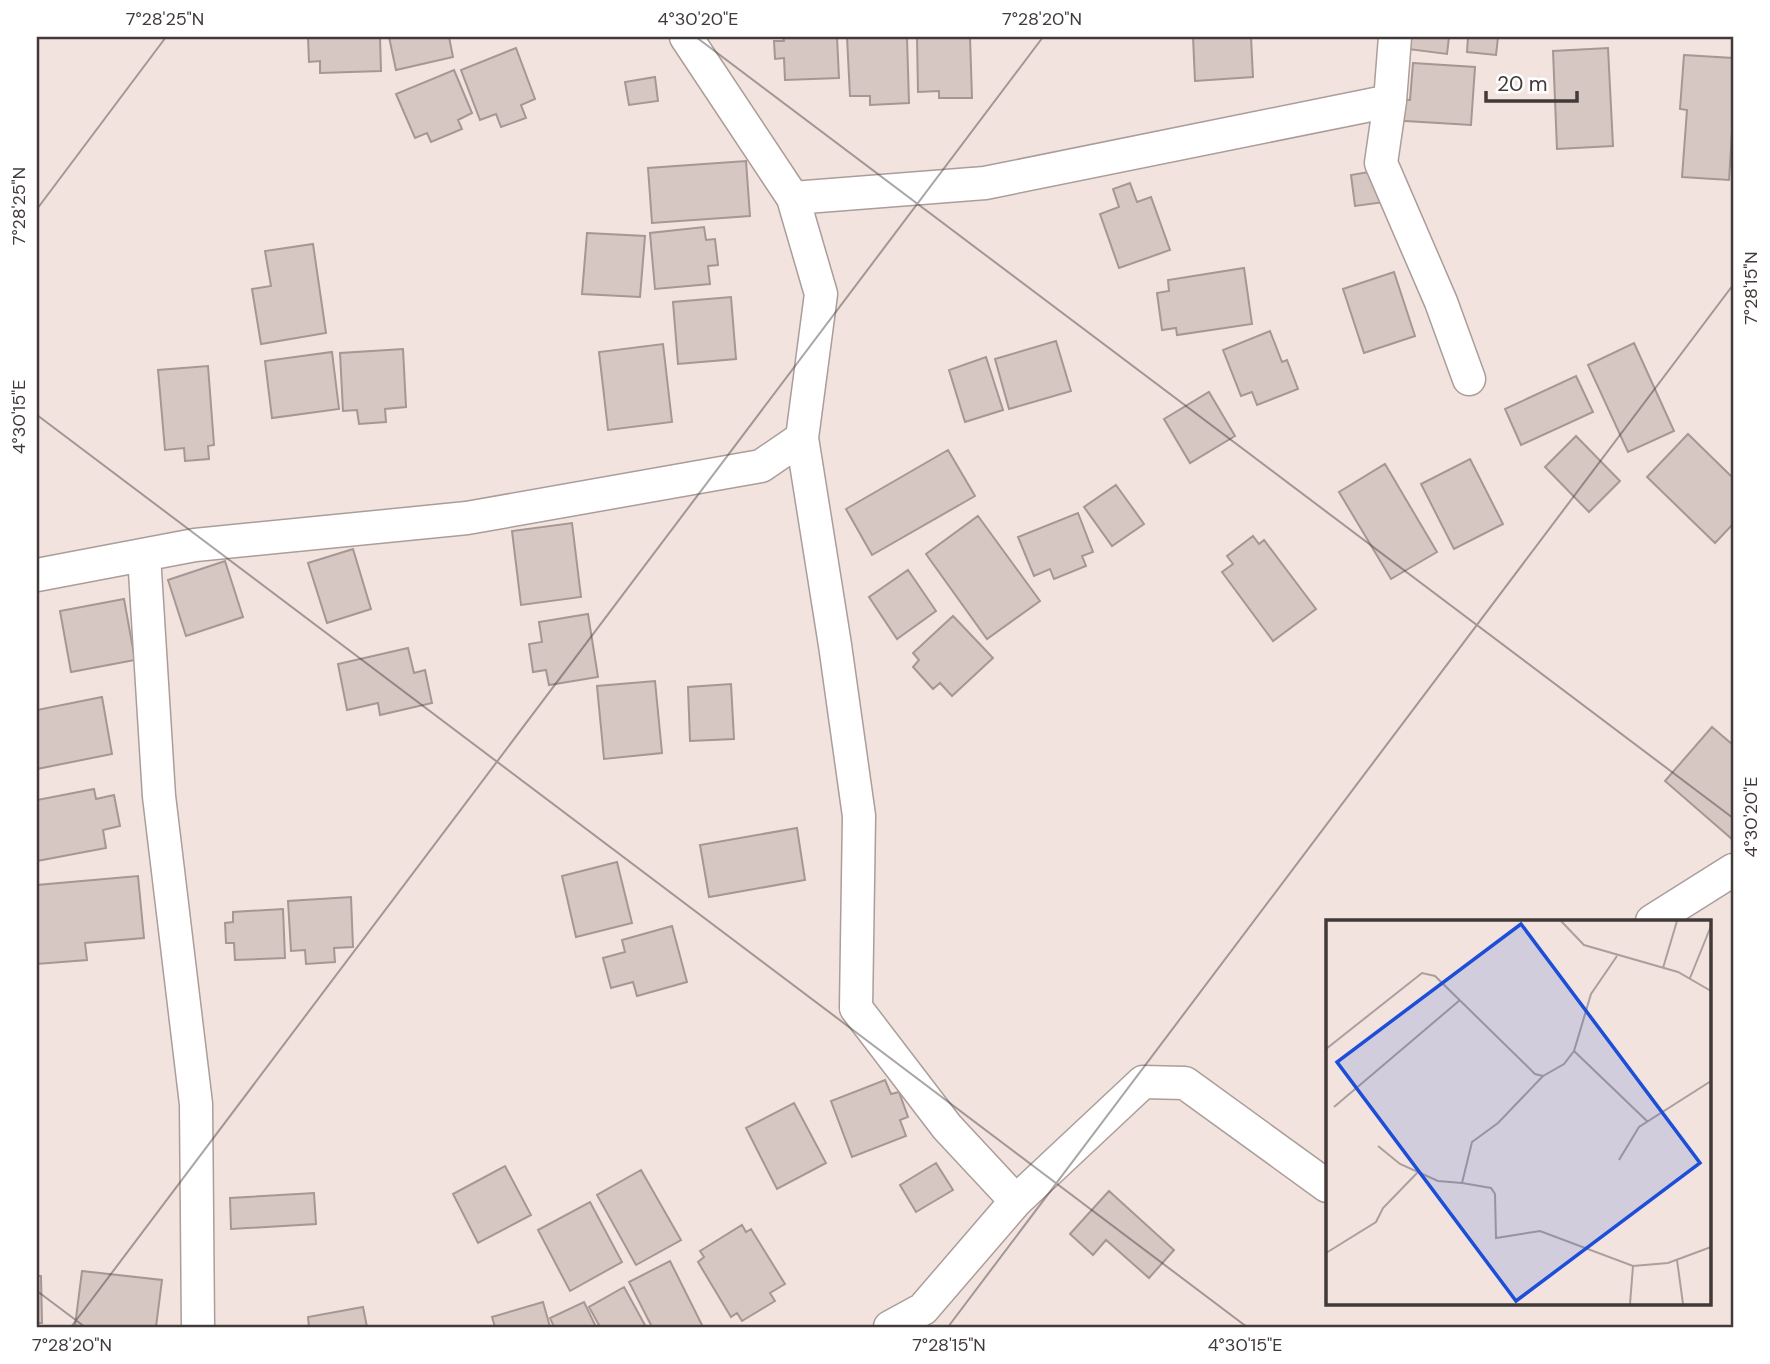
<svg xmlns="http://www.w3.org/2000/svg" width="1770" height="1364" font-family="'DM Sans',sans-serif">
  <rect width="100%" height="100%" fill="#f2e3df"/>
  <!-- building -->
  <path fill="#d6c7c3" stroke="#a59793" stroke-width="2" d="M308,37h72l1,34 -61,2v-12l-11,1z
    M389,37h60l4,20 -57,13z
    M783,37h54l2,41 -54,2 -1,-22 -9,1 -1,-18h10z
    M847,37h60l2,66 -39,2v-9h-20z
    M917,37h53l2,61h-33v-7l-21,1z
    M1193,37h58l2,40 -58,4z
    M1401,37h48l-2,17 -47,-6z
    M1468,37h30l-2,18 -29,-3z
    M516,48l19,51 -14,6 5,13 -25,9 -5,-13 -16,6 -19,-50z
    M1608,48l5,98 -56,3 -4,-98z
    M1684,55l49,3v58l-4,64 -47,-3 5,-67 -7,-1z
    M1413,63l62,4 -4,58 -82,-5 2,-21 19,1z
    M454,70l18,43 -14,7 4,9 -31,13 -4,-9 -12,5 -19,-44z
    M655,77l3,24 -29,4 -4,-23z
    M746,161l4,55 -98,7 -4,-55z
    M1381,170l4,32 -30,4 -4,-31z
    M1130,183l7,19 14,-5 19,53 -51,18 -19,-54 19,-7 -6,-18z
    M704,227l2,13 9,-1 3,26 -10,1 2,18 -55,5 -5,-56z
    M587,233l58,3 -5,61 -58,-3z
    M313,244l13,89 -65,11 -9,-55 19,-3 -6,-35z
    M1244,268l8,56 -75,11 -1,-7 -14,2 -5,-37 12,-2 -1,-11z
    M1394,272l21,64 -51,17 -21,-64z
    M731,297l5,62 -58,5 -5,-62z
    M1270,331l12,31 5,-2 11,29 -41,16 -5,-13 -11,4 -18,-46z
    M1056,341l15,50 -62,18 -14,-50z
    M1634,343l40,88 -46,21 -40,-87z
    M663,344l9,78 -64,8 -9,-78z
    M403,349l3,58 -21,2 1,13 -27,2 -2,-14 -14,1 -3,-58z
    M332,352l7,57 -67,9 -7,-57z
    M986,357l17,53 -38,12 -16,-52z
    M208,366l6,79 -6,1 1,13 -24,2 -1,-13 -19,2 -7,-80z
    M1576,376l17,36 -72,33 -16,-36z
    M1209,392l26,44 -45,27 -26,-44z
    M1688,434l45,44v46l-18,19 -68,-66z
    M1576,436l44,45 -31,31 -44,-45z
    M948,450l27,46 -103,59 -26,-46z
    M1470,459l33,65 -49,25 -33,-65z
    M1385,464l52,88 -46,27 -52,-87z
    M1116,485l28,39 -32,22 -28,-39z
    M1078,513l15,39 -11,4 4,10 -32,13 -4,-10 -16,7 -16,-39z
    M978,516l62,85 -53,38 -61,-85z
    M572,523l9,74 -60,8 -9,-74z
    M1253,536l6,8 5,-4 52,69 -43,32 -51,-69 11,-8 -6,-8z
    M353,549l18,60 -44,14 -19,-60z
    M225,561l18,56 -57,19 -18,-56z
    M908,570l28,41 -39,28 -28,-42z
    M124,599l11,61 -64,12 -11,-61z
    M588,614l10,63 -49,8 -3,-15 -13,2 -4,-28 13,-2 -3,-20z
    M953,616l40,42 -41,38 -12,-13 -7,6 -20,-22 6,-7 -6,-7z
    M408,648l6,25 11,-3 7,33 -52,12 -2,-12 -31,7 -9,-46z
    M655,681l7,72 -58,6 -7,-73z
    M731,684l3,55 -44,2 -2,-54z
    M102,697l10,57 -75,15v-59z
    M1712,727l21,18v95l-68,-59z
    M94,789l2,10 18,-4 6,31 -17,4 3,18 -69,13v-61z
    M797,828l8,52 -96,17 -9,-52z
    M617,862l15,61 -56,14 -14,-61z
    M138,876l6,62 -59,5 2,17 -50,4v-79z
    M351,897l2,50 -19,1 1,14 -29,2 -1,-14 -14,1 -3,-50z
    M283,909l2,49 -50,2 -1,-17h-8l-1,-20 8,-1v-10z
    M672,926l15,56 -50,14 -4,-14 -22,6 -8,-30 22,-6 -3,-12z
    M885,1080l6,14 8,-2 9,25 -8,3 6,16 -54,21 -21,-56z
    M794,1103l32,60 -49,26 -31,-61z
    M936,1163l17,27 -37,22 -16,-27z
    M505,1166l26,49 -53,28 -25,-49z
    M641,1170l40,70 -45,25 -39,-70z
    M1109,1191l65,59 -25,28 -43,-38 -13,15 -23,-21z
    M314,1193l2,31 -85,5 -1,-31z
    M590,1202l32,60 -52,29 -32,-61z
    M742,1225l4,7 5,-3 34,55 -15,9 5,8 -33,20 -5,-8 -6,4 -33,-55 6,-5 -4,-6z
    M670,1261l33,66h-51l-23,-45z
    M82,1271l80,9 -6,47 -81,-1z
    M37,1276h4l1,47h-5z
    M624,1287l22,40h-46l-11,-20z
    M543,1302l7,25h-55l-3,-10z
    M584,1302l12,25h-42l-4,-9z
    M363,1307l4,20h-58l-1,-10z"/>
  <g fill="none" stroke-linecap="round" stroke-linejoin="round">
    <defs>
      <path id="street" d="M1395,37l-5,64 -9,62 60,139 28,77
        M793,198l192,-15 405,-82
        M802,438l33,207 24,171 -3,192 91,119 69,74 127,-119 42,1 142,103
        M144,555l15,241 37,308 2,223
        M37,575l158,-30 272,-27 294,-52 41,-28 19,-144 -28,-96 -107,-161
        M1652,921l81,-51
        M890,1327l33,-18 93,-108"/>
    </defs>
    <!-- street casing -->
    <use href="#street" stroke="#ab9d99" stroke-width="35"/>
    <!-- street -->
    <use href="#street" stroke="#fff" stroke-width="32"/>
  </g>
  <!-- ticks -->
  <path fill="none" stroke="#413a39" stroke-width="2" stroke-opacity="0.45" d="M696,37l1037,781M37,209l129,-172M37,415l1210,912M37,1291l48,36M71,1327l972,-1290M948,1327l785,-1042"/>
  <!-- overview -->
  <g transform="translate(1326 920)">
    <rect width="385" height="385" fill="#f2e3df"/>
    <path fill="none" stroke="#ab9f9d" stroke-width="2" d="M235,1l23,24 94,27 33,19M337,48l14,-47M364,58l21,-52M0,129l96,-76 13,3 100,98 8,2 21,-12 10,-13 17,-57 26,-38M248,131l74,71M217,156l-45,47 -26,19 -10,41 29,5 4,6 1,44 44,-7 93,35 35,-3 43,-16M8,187l126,-107M52,226l22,18 38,17 24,2M293,240l20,-33 72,-46M0,333l50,-31 7,-14 35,-36M351,340l6,44M304,384l3,-38"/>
    <path fill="#1d4ed8" fill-opacity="0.15" stroke="#1d4ed8" stroke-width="3.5" d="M195,4l179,239 -184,138 -179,-239z"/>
    <rect width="385" height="385" fill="none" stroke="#413a39" stroke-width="3.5"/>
  </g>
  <!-- border -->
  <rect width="1770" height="1364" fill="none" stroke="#ffffff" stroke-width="77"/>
  <!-- scale -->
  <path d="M1486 91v10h91v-10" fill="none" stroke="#413a39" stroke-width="3.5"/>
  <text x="1497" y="91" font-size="21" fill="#413a39" stroke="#ffffff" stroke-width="5" paint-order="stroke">20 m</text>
  <rect x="38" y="38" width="1694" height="1288" fill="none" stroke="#413a39" stroke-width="2.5"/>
  <g font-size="18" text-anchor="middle" fill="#413a39">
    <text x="165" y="25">7°28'25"N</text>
    <text x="698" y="25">4°30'20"E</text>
    <text x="1042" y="25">7°28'20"N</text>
    <text transform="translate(19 206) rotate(-90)" y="6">7°28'25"N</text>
    <text transform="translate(1751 288) rotate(-90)" y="6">7°28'15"N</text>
    <text transform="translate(19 417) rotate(-90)" y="6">4°30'15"E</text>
    <text transform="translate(1751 817) rotate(-90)" y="6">4°30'20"E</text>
    <text x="72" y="1351">7°28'20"N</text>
    <text x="949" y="1351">7°28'15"N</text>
    <text x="1245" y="1351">4°30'15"E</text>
  </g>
</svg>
